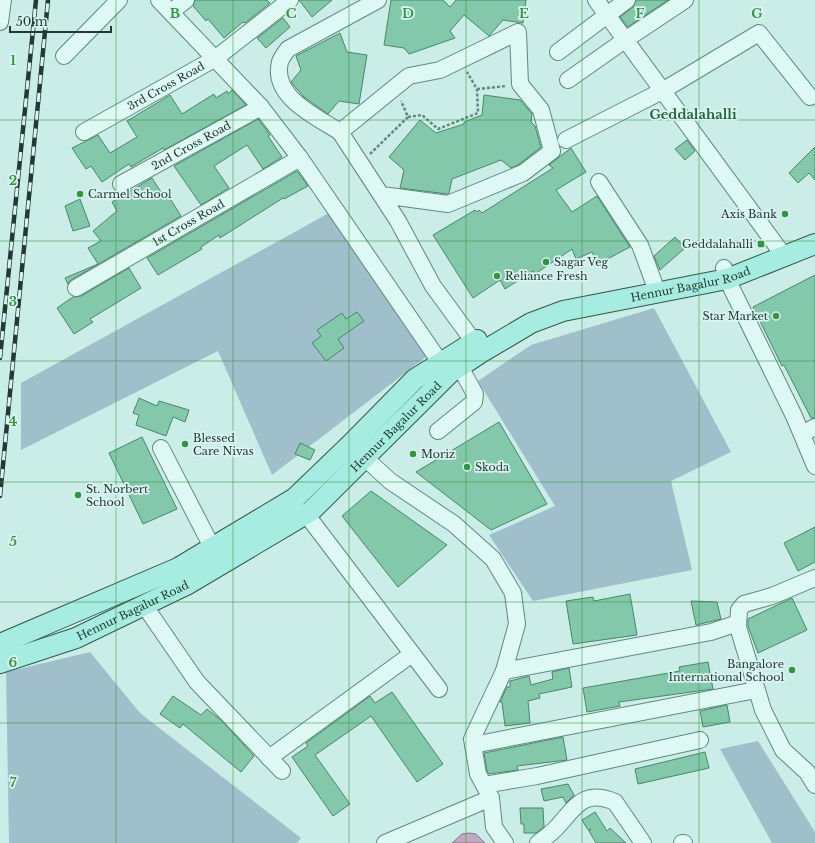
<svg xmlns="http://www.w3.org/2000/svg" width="815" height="843" font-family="'Libre Baskerville',serif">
  <rect width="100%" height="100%" fill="#cbede8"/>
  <!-- green -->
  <path fill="#9fbfcb" d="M329,213l97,144 -154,118 -54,-124 -197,99v-67z
    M654,308l77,144 -60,29 21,89 -159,31 -44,-66 66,-29 -77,-125 53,-36z
    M90,652l50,61 161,125 -4,5h-288l-3,-171z
    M758,741l57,91v11h-43l-52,-94z"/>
  <!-- water -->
  <path fill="#beabc2" stroke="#8d7190" d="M469,833l7,1 9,9h-33l10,-9z"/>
  <!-- building -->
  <path fill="#83c8aa" stroke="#47876a" d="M195,0h72l3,3 -25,20 -2,-1 -19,16 -16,-19 -2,2 -13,-15z
    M299,0h33l-20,17z
    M391,0h52l7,7 6,-7h70l-3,23 -20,-3 -14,16 -25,-21 -14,16 5,7 -46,16 -5,-6 -20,-3z
    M636,0h32l-40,27 -8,-10 13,-10z
    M283,18l7,9 -24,21 -9,-10z
    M340,33l7,19 20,3 -8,49 -20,-3 -11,13 -24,-17 -13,-15 10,-12 -5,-14z
    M232,90l14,15 -82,45 -1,-2 -32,19 -2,-3 -27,18 -11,-16 -5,3 -14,-21 26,-13 12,18 27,-16 -10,-16 43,-26 12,19 32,-20 2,4 11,-7 1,3z
    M484,95l36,5 12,14 -1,8 4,4 6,21 -23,18 -7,3 -10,-8 -49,19 -3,14 -2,1 -47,-6 4,-18 -15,-13 31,-37 16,13 28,-9v-2l18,-7z
    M258,119l12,16 -2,1 14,21 -19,12 -16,-24 -33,21 15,22 -28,17 -27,-39z
    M687,140l8,11 -10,9 -10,-11z
    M815,147v33l-6,-7 -11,10 -9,-10z
    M571,148l15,24 -30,18 16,22 25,-16 33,51 -32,17 -6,-12 -16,7 -4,-10 -37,25 -2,-3 -28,18 -5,-9 -27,18 -40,-63 42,-25 2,2 2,-2 3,3 71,-45 -4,-3z
    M297,171l11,15 -24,13 -1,-1 -63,40 -1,-3 -18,12 1,2 -44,26 -11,-17z
    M152,178l14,22 3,-3 12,19 -110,64 -3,4 -3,-6 33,-14 -10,-16 13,-7 -8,-10 24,-20 -5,-9z
    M80,199l10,27 -17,5 -8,-25z
    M675,237l10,11 -25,22 -6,-14z
    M129,268l12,20 -51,31 3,3 -19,12 -17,-26 16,-11 8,-1z
    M815,275v143h-4l-27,-53 -2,1 -29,-59z
    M357,312l7,9 -26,18 6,9 -18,13 -14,-18 9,-7 -4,-6 25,-17 4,6z
    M139,398l18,8 2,-5 30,9 -4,12 -12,-5 -7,19 -30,-11 3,-10 -6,-2z
    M499,422l48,82 -56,26 -75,-58z
    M142,437l35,72 -34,15 -34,-71z
    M300,443l15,7 -5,10 -15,-6z
    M371,491l76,54 -49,42 -56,-71z
    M815,527v35l-17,9 -14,-28z
    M630,594l7,41 -64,9 -7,-43 27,-4 1,4z
    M792,598l15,32 -49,23 -10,-27v-7z
    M691,601l26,1 4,17 -25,6z
    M708,662l5,27 -94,13 1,4 -33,6 -4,-24 97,-17 -1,-4z
    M569,668l3,19 -33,7 1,4 -12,3 2,22 -25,3 -3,-24h-2l7,-15h3v-6l19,-5 2,9 22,-6 -1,-7z
    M392,692l51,72 -26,18 -46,-66 -56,39 35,49 -17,12 -41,-59 16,-11 -2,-3 64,-47 5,7z
    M173,696l28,19 6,-6 15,12 32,35 -13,16 -58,-48 -3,4 -20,-14z
    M727,705l3,17 -27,5 -3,-16z
    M563,737l4,23 -50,6 1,4 -29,4 -2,-3 -3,-18z
    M705,752l4,16 -71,16 -3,-15z
    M568,784l6,11 -8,8 -3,-6 -19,4 -3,-12z
    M520,808h23l1,19 -8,6h-12v-9h-3z
    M595,812l12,19 3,-3 16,15h-30l-7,-12 2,-2 -3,1 -6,-10z"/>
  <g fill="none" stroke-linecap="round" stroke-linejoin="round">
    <defs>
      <g id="minor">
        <path d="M159,0l102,107 39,51 140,204 9,10"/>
        <path d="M596,0l188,256"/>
        <path d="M171,12l15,-12"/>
        <path d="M0,22l3,-22"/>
        <path d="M558,52l69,-52"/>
        <path d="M64,56l55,-56"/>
        <path d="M568,80l57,-40 60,-40"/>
        <path id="s1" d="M84,132l132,-74 74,-58"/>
        <path d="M340,132c-23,-15 -69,-35 -60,-70 1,-4 5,-9 8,-13l90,-49"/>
        <path d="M566,140l96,-49 97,-58 51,64"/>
        <path d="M599,182l41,63 14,38"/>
        <path id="s2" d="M121,184l140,-77"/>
        <path d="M382,195l66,9 75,-31 29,-22 -11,-41 -21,-26 -2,-52 -78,38 -31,6 -69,56 58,89 35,65 41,56"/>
        <path d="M724,268l3,11 67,137 21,50"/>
        <path id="s3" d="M76,288l224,-130"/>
        <path d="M438,431l36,-29 1,-8 -15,-27"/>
        <path d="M802,434l13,-7"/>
        <path d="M161,448l51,99"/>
        <path d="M364,457l26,24 64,43 39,35 20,34 4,31 -13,47 -32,68 6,35 13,24 3,29 11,16"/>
        <path d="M306,514l133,175"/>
        <path d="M815,578l-43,18 -28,8 -5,6 -1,17 25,83 20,40 24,22 8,13"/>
        <path d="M144,605l53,77 85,89"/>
        <path d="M504,671l207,-39 27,-9"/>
        <path d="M473,745l283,-55"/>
        <path d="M269,758l143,-104"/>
        <path d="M484,785l53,-9 163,-36"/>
        <path d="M385,843l106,-45"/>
        <path d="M538,843c7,-5 14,-10 20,-17 18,-20 26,-37 57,-24l28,41"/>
        <path d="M682,843h2"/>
      </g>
      <g id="major">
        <path d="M0,644l178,-76 117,-70 55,-53 65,-66 62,-39"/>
        <path id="s4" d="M0,663l76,-25 112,-54 123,-73 139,-138 32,-21 49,-29 32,-12 164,-32 88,-35"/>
      </g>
    </defs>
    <!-- minor casing -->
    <use href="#minor" stroke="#5f897c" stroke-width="18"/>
    <!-- major casing -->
    <use href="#major" stroke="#335749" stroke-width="22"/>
    <!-- path -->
    <path stroke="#5f897c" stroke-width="2.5" stroke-dasharray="3 2" stroke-linecap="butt" d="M477,89l29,-3
      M408,117l14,-2 16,14 40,-16 -1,-24 -10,-17
      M370,154l38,-37 -7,-16"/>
    <!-- minor -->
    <use href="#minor" stroke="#def8f4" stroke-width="16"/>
    <!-- major -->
    <use href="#major" stroke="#a6ece1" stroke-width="20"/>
    <defs>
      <path id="rail" d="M0,358l36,-358
        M0,496l48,-496"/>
    </defs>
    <!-- rail casing -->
    <use href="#rail" stroke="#223a31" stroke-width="4.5"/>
    <!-- rail -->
    <use href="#rail" stroke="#daf4f1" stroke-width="3" stroke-dasharray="9" stroke-linecap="butt"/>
  </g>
  <!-- grid -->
  <path fill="none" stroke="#339441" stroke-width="1" stroke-opacity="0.55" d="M116,0v843M233,0v843M349,0v843M466,0v843M582,0v843M699,0v843M0,120h815M0,241h815M0,361h815M0,482h815M0,602h815M0,723h815"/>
  <!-- markers -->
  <g fill="#339441" stroke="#daf4f1" stroke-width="1.5">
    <circle cx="80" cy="194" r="4"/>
    <circle cx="785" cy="214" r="4"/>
    <rect x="757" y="240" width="8" height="8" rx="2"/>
    <circle cx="546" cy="262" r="4"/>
    <circle cx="497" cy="276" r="4"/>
    <circle cx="776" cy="316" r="4"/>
    <circle cx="185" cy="444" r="4"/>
    <circle cx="413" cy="454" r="4"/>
    <circle cx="467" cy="467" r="4"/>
    <circle cx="78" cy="495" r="4"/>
    <circle cx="792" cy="670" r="4"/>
  </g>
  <g text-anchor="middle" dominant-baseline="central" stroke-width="3.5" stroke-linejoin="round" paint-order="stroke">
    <!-- street labels -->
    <g font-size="11" fill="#223a31" stroke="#daf4f1">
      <text stroke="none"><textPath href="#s1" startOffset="94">3rd Cross Road</textPath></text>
      <text stroke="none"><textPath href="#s2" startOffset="80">2nd Cross Road</textPath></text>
      <text stroke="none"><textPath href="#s3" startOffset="130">1st Cross Road</textPath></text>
      <text stroke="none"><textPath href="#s4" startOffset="803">Hennur Bagalur Road</textPath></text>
      <text stroke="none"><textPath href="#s4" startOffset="467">Hennur Bagalur Road</textPath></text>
      <text stroke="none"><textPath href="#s4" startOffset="143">Hennur Bagalur Road</textPath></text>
    </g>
    <!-- poi labels -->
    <g font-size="11" fill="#223a31" stroke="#daf4f1" text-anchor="start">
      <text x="88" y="194">Carmel School</text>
      <text x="777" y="214" text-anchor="end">Axis Bank</text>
      <text x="753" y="244" text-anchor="end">Geddalahalli</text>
      <text x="554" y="262">Sagar Veg</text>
      <text x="505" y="276">Reliance Fresh</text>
      <text x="768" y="316" text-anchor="end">Star Market</text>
      <text x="193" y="438">Blessed<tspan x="193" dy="13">Care Nivas</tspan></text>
      <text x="421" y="454">Moriz</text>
      <text x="475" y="467">Skoda</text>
      <text x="86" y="489">St. Norbert<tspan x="86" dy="13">School</tspan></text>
      <text x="784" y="664" text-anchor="end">Bangalore<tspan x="784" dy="13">International School</tspan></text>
    </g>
    <!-- quarter labels -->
    <g font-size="13" font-weight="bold" fill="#24653b" stroke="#daf4f1">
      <text x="693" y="114">Geddalahalli</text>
    </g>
  </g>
  <g font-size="13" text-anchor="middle" font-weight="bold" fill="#339441" stroke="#daf4f1" stroke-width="3.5" stroke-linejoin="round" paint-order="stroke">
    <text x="175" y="18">B</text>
    <text x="291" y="18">C</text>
    <text x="408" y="18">D</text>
    <text x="524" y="18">E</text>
    <text x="640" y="18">F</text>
    <text x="757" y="18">G</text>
    <text x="13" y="65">1</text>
    <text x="13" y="185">2</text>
    <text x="13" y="306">3</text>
    <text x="13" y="426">4</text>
    <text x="13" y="546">5</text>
    <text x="13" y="667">6</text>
    <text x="13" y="787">7</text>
  </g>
  <!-- scale -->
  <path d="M10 26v6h101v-6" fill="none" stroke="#223a31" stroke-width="2"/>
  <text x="16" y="26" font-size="12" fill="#223a31" stroke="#daf4f1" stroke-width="3" paint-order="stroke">50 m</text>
</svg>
